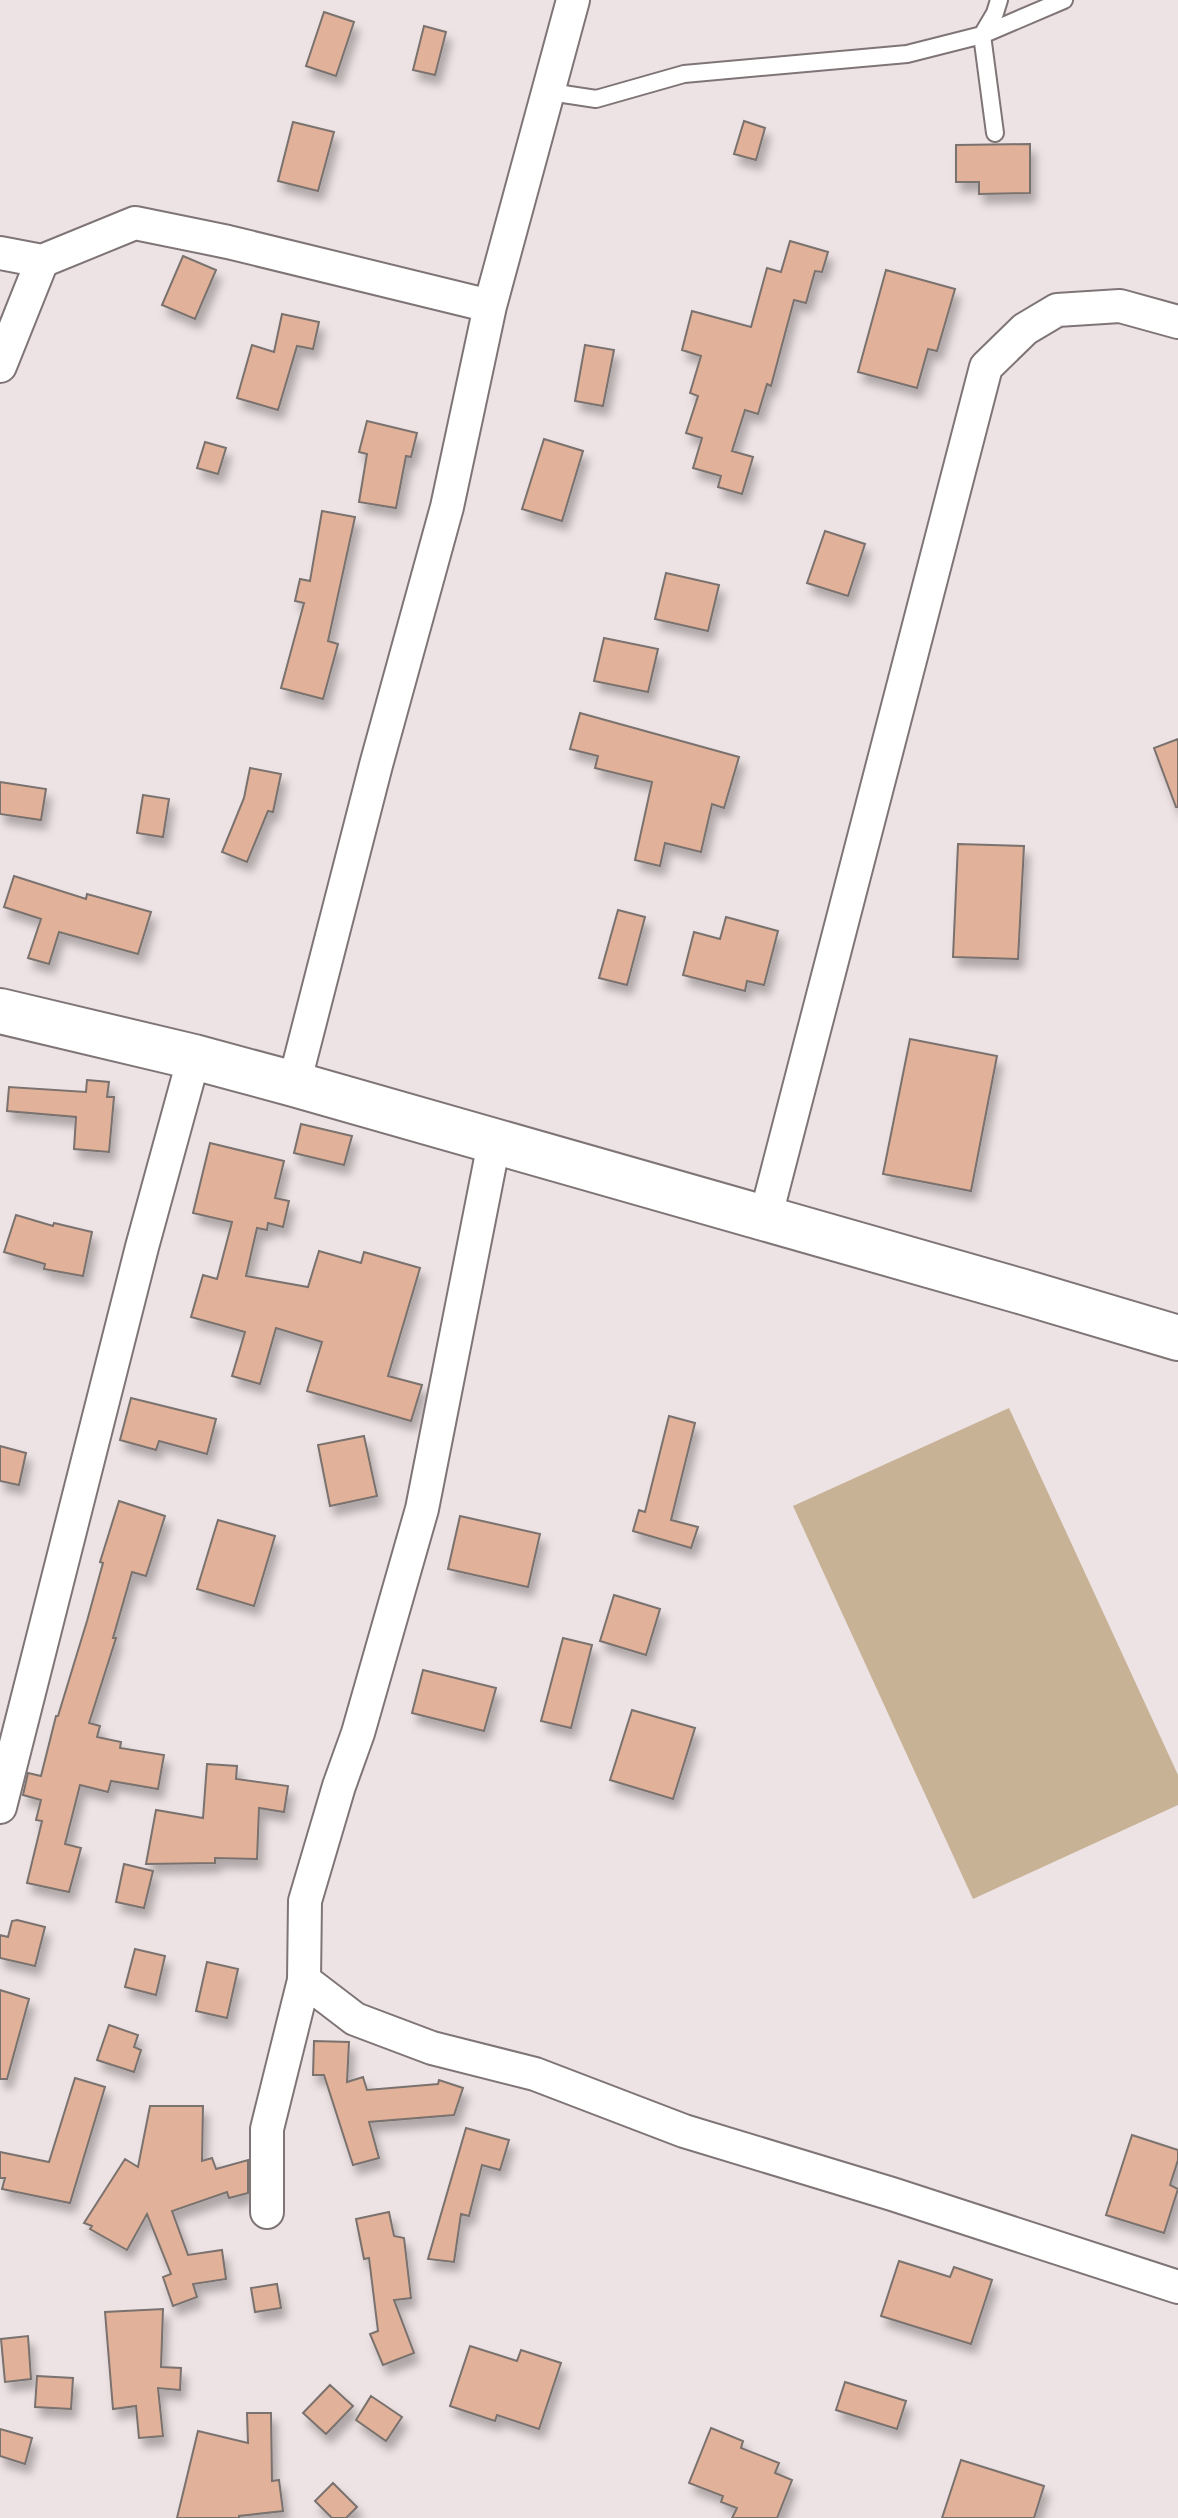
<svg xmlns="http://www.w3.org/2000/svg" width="1178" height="2518" font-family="'Public Sans',sans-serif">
  <defs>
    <filter id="shadow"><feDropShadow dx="5" dy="9" stdDeviation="4" flood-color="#0004"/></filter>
  </defs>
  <rect width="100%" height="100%" fill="#eee3e4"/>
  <!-- green -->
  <path fill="#c7b295" d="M1009,1408l169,367v30l-205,94 -180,-393z"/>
  <!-- building -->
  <path fill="#e2b199" stroke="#7a726e" stroke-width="2" filter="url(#shadow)" d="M324,12l30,10 -18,54 -30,-10z
    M424,26l22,6 -11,43 -22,-5z
    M744,121l21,7 -9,32 -22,-6z
    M293,122l41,10 -16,59 -40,-10z
    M1030,144v49l-51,1v-12h-23v-37z
    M790,241l38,11 -6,20 -7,-1 -9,32 -12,-3 -23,86 -4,-2 -9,30 -13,-4 -13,41 21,6 -11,37 -24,-7 3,-11 -28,-8 9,-30 -16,-5 12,-37 -8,-3 11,-37 -19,-6 10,-39 59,16 16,-59 14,4z
    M183,256l33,14 -21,49 -33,-14z
    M886,270l69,19 -18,62 -9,-2 -11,39 -59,-16z
    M282,314l37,8 -6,27 -16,-3 -19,64 -41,-12 15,-53 22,7z
    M585,345l29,5 -11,56 -28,-5z
    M367,421l50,12 -6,24 -5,-1 -10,52 -37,-6 8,-48 -8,-2z
    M544,439l39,12 -21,70 -40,-12z
    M205,442l21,6 -8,26 -21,-6z
    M322,511l33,6 -27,124 10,3 -15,55 -42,-11 23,-85 -9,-2 5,-22 10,2z
    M825,531l40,13 -17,52 -41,-13z
    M666,573l53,12 -11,46 -53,-12z
    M604,638l54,11 -10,43 -54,-11z
    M580,713l159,44 -15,51 -12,-4 -11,48 -36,-9 -5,23 -25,-6 17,-78 -57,-14 3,-12 -28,-7z
    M1178,739v68h-2l-22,-59z
    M250,768l31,6 -8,38 -5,-1 -21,51 -25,-10 22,-54z
    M0,782l46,7 -5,31 -41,-6z
    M143,795l26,4 -6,38 -26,-4z
    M958,844l66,2 -6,113 -65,-2z
    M14,876l72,23 1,-5 64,18 -13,42 -79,-22 -10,32 -21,-6 13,-39 -37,-12z
    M618,910l27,7 -18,68 -28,-7z
    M726,917l52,14 -14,54 -17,-4 -2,10 -62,-16 11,-43 26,7z
    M910,1039l87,17 -26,135 -88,-17z
    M87,1080l22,2 -2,15h7l-5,55 -35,-3 2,-32 -69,-6 2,-24 77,5z
    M301,1124l51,12 -8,29 -50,-12z
    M210,1143l74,18 -9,37 14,3 -6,26 -15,-4 -1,7 -10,-2 -11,48 62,11 11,-36 42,12 3,-11 56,16 -32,108 34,9 -11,36 -104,-30 15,-49 -46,-14 -16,56 -28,-8 13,-44 -54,-15 12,-42 14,4 15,-57 -39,-9z
    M16,1215l37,11 1,-3 38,9 -9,44 -39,-7 1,-5 -41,-12z
    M131,1398l85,21 -9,35 -48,-13 -3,9 -36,-10z
    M669,1416l26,7 -24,97 27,7 -7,21 -58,-17 6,-21 6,2z
    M364,1436l13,60 -47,10 -12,-61z
    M0,1446l26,7 -7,32 -19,-4z
    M119,1501l46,15 -19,60 -14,-4 -19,66h3l-27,85 11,3 -3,11 24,5 -1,6 44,7 -6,34 -47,-8 -3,11 -28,-7 -15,59 16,4 -12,44 -42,-9 15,-62 -6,-1 5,-20 -18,-5 5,-22 13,3 15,-60h2l29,-95 16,-58 -3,-1z
    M460,1516l80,18 -12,53 -80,-18z
    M218,1520l57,16 -21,70 -57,-17z
    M614,1595l46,14 -14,46 -46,-14z
    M563,1638l29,7 -21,83 -30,-7z
    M423,1670l73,18 -12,43 -72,-18z
    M632,1710l63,18 -22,71 -63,-19z
    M207,1764l30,2 -1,13 52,7 -4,26 -25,-4 -2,51 -42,-1v5l-69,1 10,-54 47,8z
    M124,1864l29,7 -9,37 -28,-6z
    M17,1920l28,7 -10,39 -35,-8v-23l8,2 4,-16z
    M135,1949l30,7 -9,39 -31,-8z
    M207,1962l31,7 -11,49 -31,-7z
    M0,1990l29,9 -22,80h-7z
    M109,2025l29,10 -4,12 7,3 -7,22 -37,-12z
    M314,2041l35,1 -2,40 16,-5 4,13 71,-6 1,-4 24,8 -9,27 -85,7 10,36 -26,7 -29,-90h-11z
    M75,2078l30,9 -35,116 -68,-14 3,-11h-5v-26l49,10z
    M150,2106h53l-1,55 10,-3 4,11 32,-9v33l-19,5 -2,-6 -55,19 16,44 34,-5 4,29 -33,5 4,13 -24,9 -10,-29 8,-3 -24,-60 -20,36 -37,-21 2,-3 -8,-3 41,-64 13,8z
    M466,2128l43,12 -9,30 -18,-5 -13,51 -8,-2 -7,48 -26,-3z
    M1132,2135l46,15v10l-8,25 8,4 -14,44 -58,-18z
    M389,2212l5,24 10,2 7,60 -17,2 20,53 -31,12 -13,-31 8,-3 -9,-73 -5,1 -8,-40z
    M899,2261l51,16 4,-10 38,13 -21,64 -90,-28z
    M277,2284l4,24 -26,4 -4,-24z
    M163,2309l-2,58 20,1 -1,22 -22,-2 5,48 -24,2 -3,-32 -23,3 -8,-97z
    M28,2336l3,43 -26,3 -4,-43z
    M470,2346l47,15 4,-11 40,13 -22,66 -42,-14 -2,6 -45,-15z
    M37,2376l36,2 -2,31 -36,-2z
    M845,2382l61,19 -9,28 -61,-19z
    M330,2385l23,21 -27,28 -23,-21z
    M371,2396l31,21 -16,24 -30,-21z
    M247,2413h24l1,68 7,-1 4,31 -44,5v2h-62l21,-87 50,12z
    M711,2428l32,13 -2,7 38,15 -4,10 17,7 -15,38h-45l5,-10 -16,-6 2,-6 -34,-13z
    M0,2429l32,9 -7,26 -25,-8z
    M961,2460l83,26 -10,32h-92z
    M333,2483l24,24 -11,11h-14l-17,-17z"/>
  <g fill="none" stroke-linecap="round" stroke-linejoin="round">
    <defs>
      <path id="service" d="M550,92l46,7 88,-25 223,-20 75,-19 82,-35
        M995,133l-13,-98 13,-22 4,-13"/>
      <path id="minor" d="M0,253l42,8 93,-38 93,19 262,64
        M0,366l42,-105
        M294,1084l82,-319 71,-258 43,-201 83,-306
        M765,1219l221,-852 39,-38 32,-19 63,-4 58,16
        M0,1807l142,-560 52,-190
        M304,1980l51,39 77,29 103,26 149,57 208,63 286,93
        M267,2212v-83l37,-149 1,-79 34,-115 19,-53 64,-224 72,-366"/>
      <path id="secondary" d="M0,1011l194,46 100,27 726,207 158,47"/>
    </defs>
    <!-- service casing -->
    <use href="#service" stroke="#7f7576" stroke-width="20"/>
    <!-- minor casing -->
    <use href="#minor" stroke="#7f7576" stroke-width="36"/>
    <!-- secondary casing -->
    <use href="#secondary" stroke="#7f7576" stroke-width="48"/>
    <!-- service -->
    <use href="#service" stroke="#fff" stroke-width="16"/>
    <!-- minor -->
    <use href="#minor" stroke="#fff" stroke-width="32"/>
    <!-- secondary -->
    <use href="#secondary" stroke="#fff" stroke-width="44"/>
  </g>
</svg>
